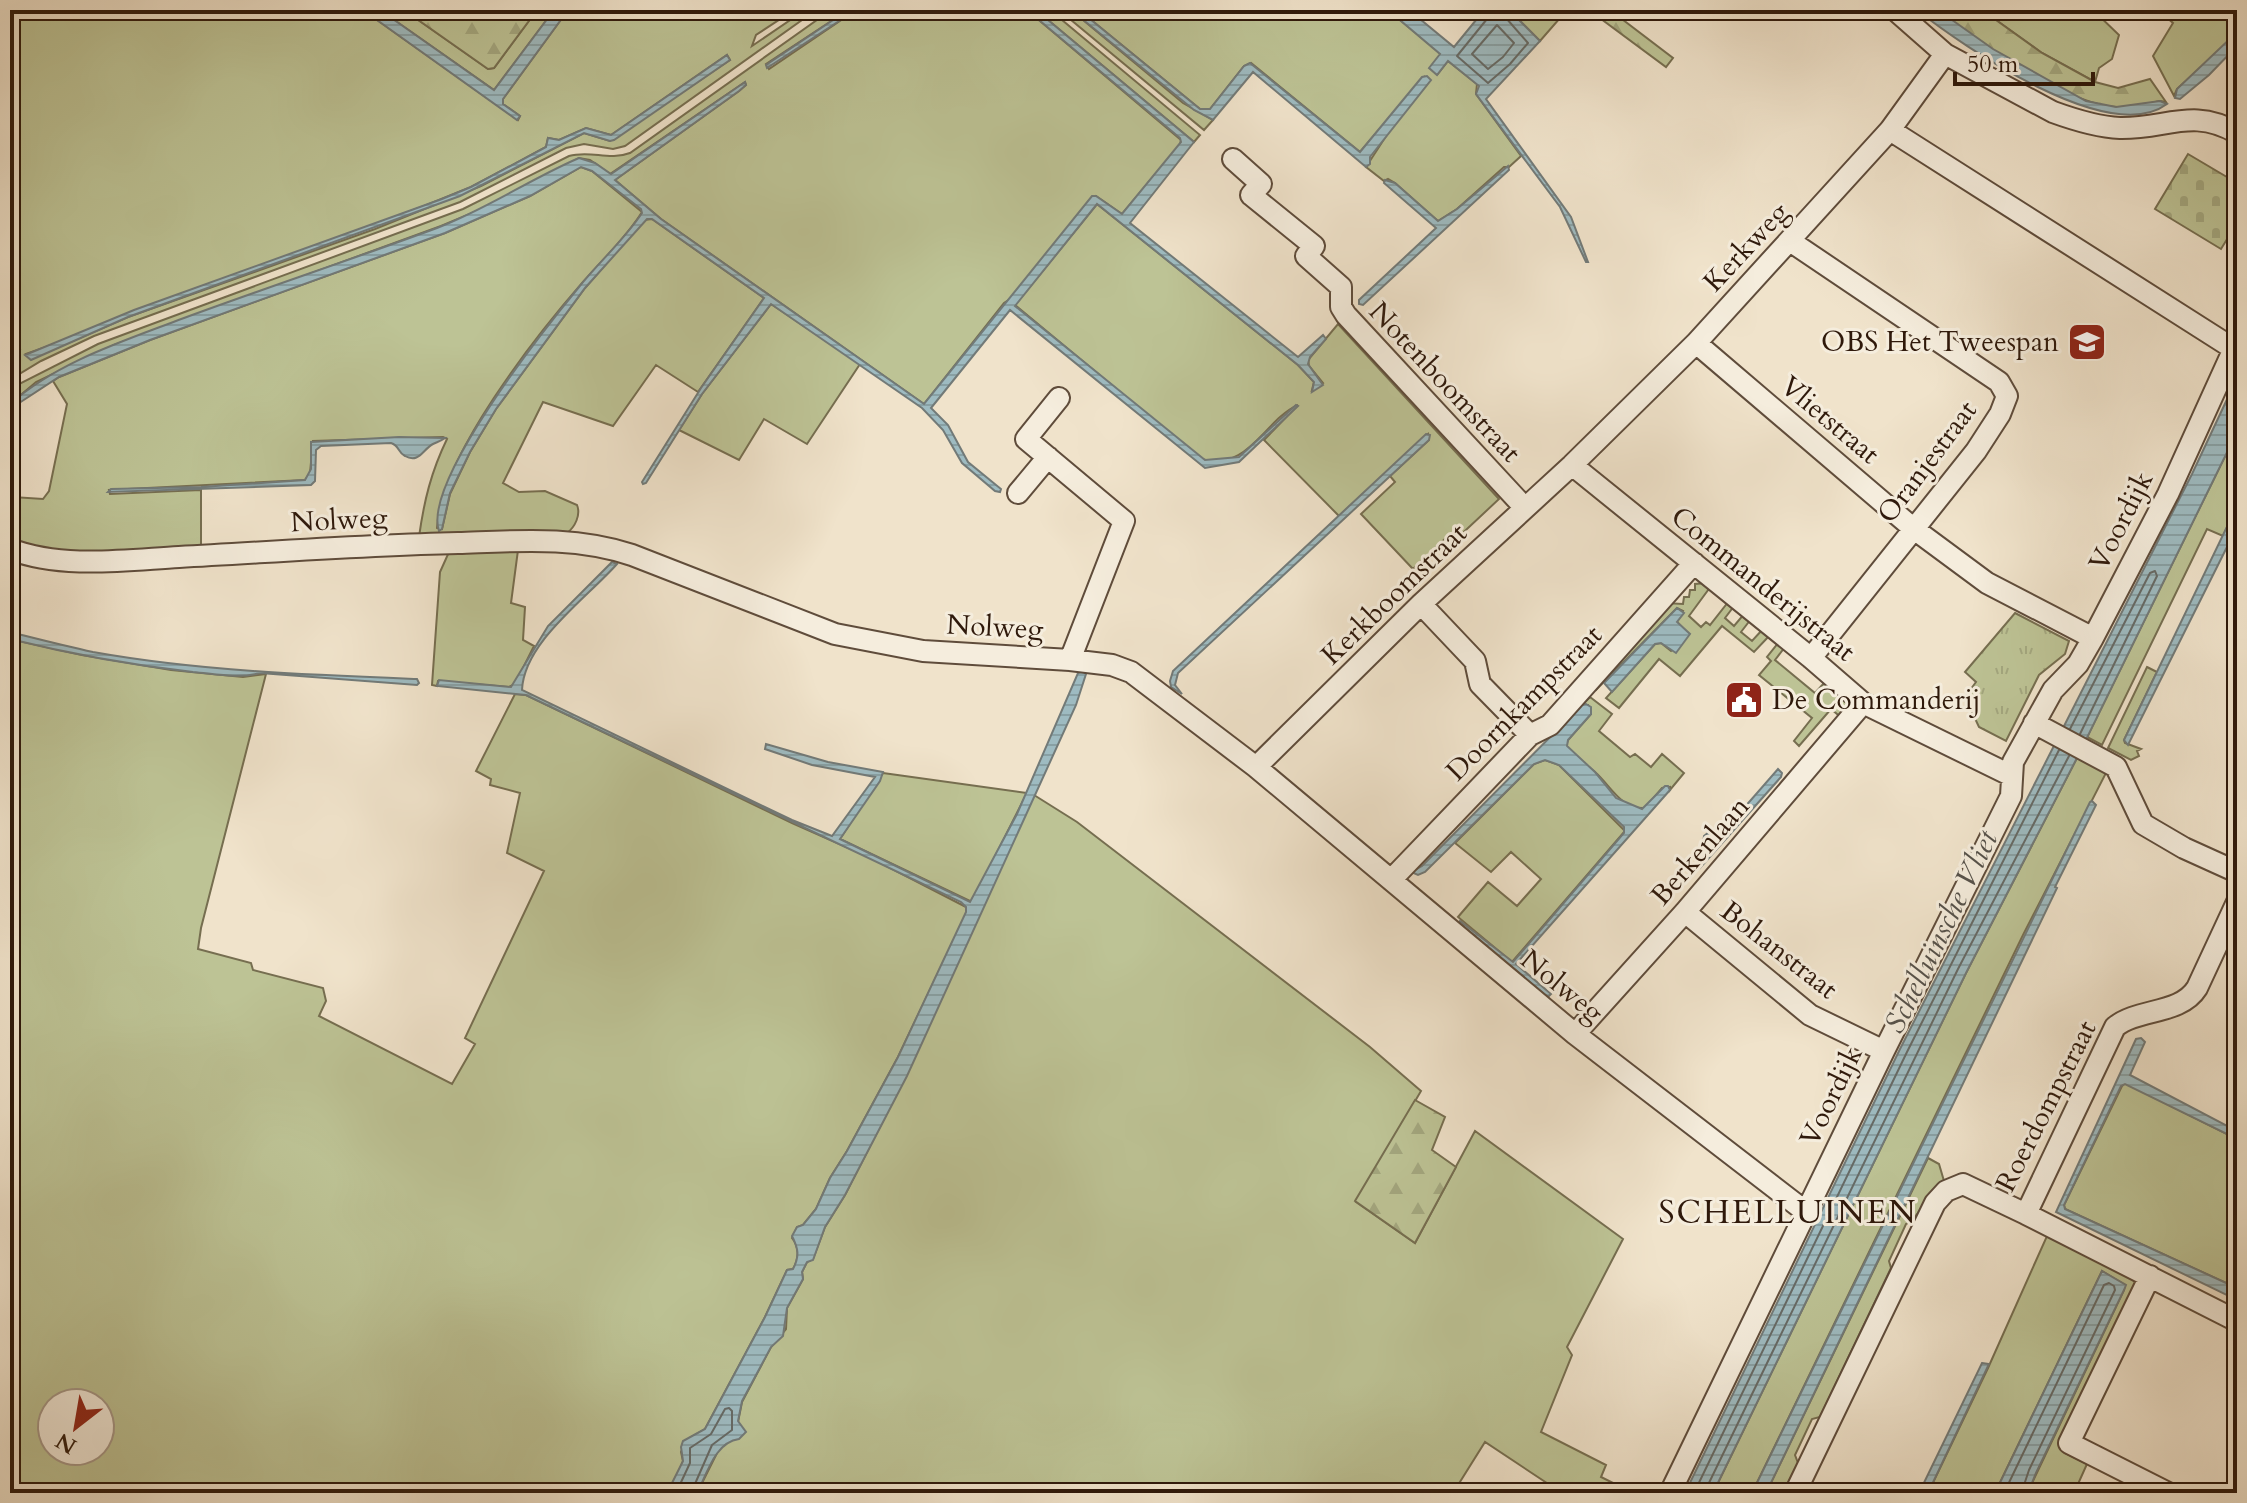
<svg xmlns="http://www.w3.org/2000/svg" width="2247" height="1503" font-family="Cardo,serif">
  <defs>
    <pattern id="forest-firs" width="22" height="20" patternUnits="userSpaceOnUse" patternTransform="scale(2)"><rect width="22" height="20" fill="#bdc395"/><path d="M5 1l3.5 6h-7zM16 11l3.5 6h-7z" fill="#a3a77f"/></pattern>
    <pattern id="cemetery-stones" width="16" height="16" patternUnits="userSpaceOnUse" patternTransform="scale(2)"><rect width="16" height="16" fill="#bdc395"/><path d="M2 7V4a2 2 0 0 1 4 0v3zM10 15v-3a2 2 0 0 1 4 0v3z" fill="#a3a77f"/></pattern>
    <pattern id="park-tufts" width="24" height="20" patternUnits="userSpaceOnUse" patternTransform="scale(2)"><rect width="24" height="20" fill="#bdc395"/><path d="M3 7l-1-3M5 7V3M7 7l1-3M15 17l-1-3M17 17v-4M19 17l1-3" fill="none" stroke="#a3a77f"/></pattern>
    <pattern id="water-rules" width="6" height="5" patternUnits="userSpaceOnUse" patternTransform="scale(2)"><rect width="6" height="5" fill="#9ebbc1"/><path d="M0 2.5h6" fill="none" stroke="#88a0a4"/></pattern>
  </defs>
  <rect width="100%" height="100%" fill="#f0e3cb"/>
  <filter id="stains"><feTurbulence type="fractalNoise" baseFrequency=".0025" numOctaves="4"/><feColorMatrix values="0 0 0 0 .2 0 0 0 0 .09 0 0 0 0 .02 0 0 0 .5 -.17"/></filter>
  <radialGradient id="worn" r=".72"><stop offset=".6" stop-color="#630" stop-opacity="0"/><stop offset="1" stop-color="#630" stop-opacity=".3"/></radialGradient>
  <!-- grass -->
  <path fill="#bdc395" stroke="#766e50" stroke-width="2" fill-rule="evenodd" d="M10,10h353l155,110 2,-4 -17,-12v-5l65,-89h226l-38,25 -4,11 53,-36h11l-191,136 -12,3 -29,-5 -18,4 -106,54 -366,134 -53,25 -30,18 -1,-13 10,-16 -6,-5 -4,6v-37l6,-9 -6,-8zM727,55l3,5 -120,81 -26,-8 -103,53 -106,43 -247,88 -97,42 -5,-5 17,-6 381,-142 47,-19 75,-40 2,-9 11,2 27,-12 25,7z
    M380,10h24l84,59 6,-1 43,-58h17l-60,80z
    M831,10h17l-82,54 3,5 87,-59h171l154,130 -1,5 -58,69 -26,-18 -86,103 -6,4 -80,101 -263,-185 -46,-39 124,-89 7,-6 -1,-3 -135,92 -20,-14 -11,-2 -90,48 -48,20 -327,119 -78,37 -26,22v-14l9,-6 79,-40 365,-135 106,-53c22,-6 40,5 61,-3z
    M1036,10h14l150,125 -6,7z
    M1059,10h12l112,93 30,17 -9,10z
    M1079,10h309l53,44 -4,21 11,-14 29,23 -1,10 45,62 -12,11h-5l-47,42 -19,12 -43,-38 -7,-4 -4,2 -18,-14 59,-91 -65,76 -109,-89 -7,3 -34,43h-10z
    M1509,10h58l-27,31z
    M1982,10h111l26,25 -7,24 -13,9 -4,14 -53,-29z
    M2169,10h68l-2,26 -58,53 -3,7 -21,-40 20,-33 -8,-7z
    M581,167l11,4 50,41c-16,26 -40,48 -59,70 -48,55 -142,174 -146,246l5,1 8,-35 20,-42 26,-43 89,-121 59,-68 8,-1 112,79 -66,94 -42,-27 -43,61 -70,-24 -40,81 16,9 26,-1 32,14c4,10 -2,22 -10,28l-148,4c5,-36 12,-65 28,-98l-4,-2 -130,4 -3,32 -5,7 -196,10 1,4 91,-4v59l-127,5 -64,-12v-36l3,-9 30,2 6,-8 18,-87 -14,-23 6,-4 91,-37 295,-107 85,-37z
    M1097,204l201,161 16,17 -2,8 11,-7 -14,-17 -1,-6 30,-36 161,175 -47,44 -5,-6 -34,32 -52,-55 34,-32 -5,-6 39,-36 -1,-6 -89,82 -75,-76 34,-35c-35,16 -49,67 -97,54l-186,-154z
    M771,304l89,60 -53,80 -43,-25 -25,41 -60,-30 23,-36z
    M2237,432v74l-14,30 -16,-7 -105,216 -15,-8z
    M518,550l-7,53 14,4 -2,33 11,6 -19,38 -6,3 -71,-6 -1,5 -5,-1 8,-113 9,-20z
    M1706,583l5,3 -22,30 12,11 5,-5 4,3 19,-24 5,5 -9,12 9,8 10,-12 7,5 -10,13 11,9 11,-12 7,6 -16,17 -32,-26 -42,50 -21,-17 -40,49 -13,-10 49,-54 6,-1 10,8 18,-17 -12,-12 6,-11 -6,-3 -81,82 -5,-4 74,-83 18,1 1,-7h5l1,-7h5v-6z
    M10,639l72,16 89,15 72,7 23,-3 -65,254 -3,21 53,14 2,7 70,18 3,13 -7,15 133,68 23,-40 -10,-6 79,-167 -37,-18 13,-60 -30,-8 1,-6 -15,-8 39,-77 11,1 266,128 79,35 95,49 1,5 -69,145 -51,94 -17,27 -14,31 -13,16 -6,2 -5,11c8,10 7,20 1,31l-6,1 -22,47 -60,112 -17,10 -7,13 2,9 -4,10 -12,22h-657zM52,1403h48v48h-48z
    M1779,642l6,5 -10,13 40,33 11,-12 23,21 -6,17 -12,-10 -32,37 -5,-5 18,-23 -53,-43 12,-14 -4,-4z
    M2147,667l10,5 -33,68 1,3 16,6 -4,2 2,5 -8,4 -23,-12z
    M1590,697l22,17 -13,17 31,26 5,-3 16,13 11,-13 22,19 -14,17v-3l-8,1 -17,20c-24,2 -34,-22 -50,-36 -10,-8 -19,-16 -29,-26l2,-6 23,-26 -3,-9h-6z
    M2078,756l29,15 -84,164 -271,558h-39l253,-520z
    M1545,760l14,5 66,66 -113,131 -54,-45 30,-35 29,24 24,-27 -30,-27 -20,20 -36,-29 79,-79z
    M883,773l144,20 -55,109 -132,-63z
    M1034,795l43,27 293,225 51,44 -65,111 59,41 60,-112 148,108 -56,108 5,8 -31,77 65,33 -5,12 30,15 5,-7 17,8h-91l-77,-51 -32,51h-756l22,-44 12,-9 7,-18 4,-20 29,-55 15,-18 1,-21 16,-29 -1,-7 5,-10 6,-3 12,-32 20,-32 61,-119z
    M2125,1083l112,56v149l-172,-79 -1,-4 58,-119z
    M1928,1158l11,6 5,17c-17,11 -25,38 -38,43l-17,37 2,7 -71,149 -8,2 -17,36 3,8 -15,30h-17z
    M2047,1236l81,40 6,5 1,4 -73,162 3,6 22,11 -13,29h-41l-1,-10 92,-193 1,-5 -23,-14 -107,222h-67l60,-125z"/>
  <!-- forest -->
  <path fill="url(#forest-firs)" stroke="#766e50" stroke-width="2" d="M404,10h133l-43,58 -6,1z
    M1589,10h21l63,48 -7,9z
    M1938,10h44l60,43 53,29 23,6 32,-9 16,23 -6,-1c-14,3 -28,7 -43,6 -50,-2 -139,-65 -179,-97z
    M1415,1100l30,17 -13,33 24,17 -41,76 -60,-42z"/>
  <!-- cemetery -->
  <path fill="url(#cemetery-stones)" stroke="#766e50" stroke-width="2" d="M2188,154l49,29v40l-16,26 -66,-40z"/>
  <!-- park -->
  <path fill="url(#park-tufts)" stroke="#766e50" stroke-width="2" d="M2015,613l54,28 -4,13 -26,21 -33,66 -27,-14 -14,-30 11,-15 -11,-10z"/>
  <!-- water -->
  <path fill="url(#water-rules)" stroke="#727a78" stroke-width="2" d="M363,10h17l114,80 60,-80h14l-65,89v5l17,12 -3,4z
    M848,10h8l-89,58 -1,-3z
    M1027,10h9l158,132 -64,81 168,134 25,-22 3,4 -16,18 -2,7 15,21 -11,7 2,-10 -16,-17 -201,-161 -82,102 190,154 34,-3 57,-52 2,1 -59,56 -34,6 -195,-158 -79,98 17,17 20,37 33,27 -1,3 -5,-1 -33,-28 -19,-33 -21,-22 -151,-104 -69,90 -56,89 -3,1 -1,-2 59,-94 63,-90 -112,-79h-5l-62,69 -89,121 -26,43 -20,41 -8,36 -3,2c-17,-49 107,-204 140,-244 20,-25 46,-48 63,-74l-1,-4 -49,-38 -11,-4 -51,29 -85,37 -295,107 -91,37 -49,32v-5c49,-43 114,-63 174,-86 84,-31 169,-59 253,-90 50,-19 93,-49 142,-70l16,5 16,11 134,-92 1,3 -7,6 -124,89 46,39 263,185 168,-208h4l26,18 59,-72 -1,-4z
    M1071,10h8l121,99h10l34,-43 6,-3 110,89 62,-75 5,-1 4,4 -61,77v7l-4,3 -113,-95 -40,48 -19,-10z
    M1388,10h21l45,37 27,-33 -4,-4h32l31,31 -54,58 85,118 17,45h-2l-26,-55 -84,-113 3,-8 -31,-25 -11,14 -8,-7 11,-14z
    M1917,10h21l55,39 93,52 30,6 44,-6 7,3c-58,43 -203,-57 -250,-94z
    M2237,32v14l-28,29 -29,24 -5,-1 2,-9z
    M727,55l3,5 -116,80 -4,1 -26,-8 -124,63 -332,121 -97,43 -6,-5 109,-45 308,-111 29,-12 75,-40 2,-9 11,2 27,-12 25,7z
    M1508,166l1,4 -146,135 -4,-1v-4l77,-72 -52,-45 1,-3 10,3 43,38 19,-12z
    M2237,378v54l-159,324 -112,217 -253,520h-28l215,-444 292,-575z
    M1426,434l4,1 -1,5 -251,233 -3,12 7,9 -11,-7 -1,-6 3,-10z
    M399,437l46,1c-4,3 -8,4 -12,6 -10,5 -14,20 -28,12 -8,-4 -5,-10 -14,-13l-70,3 -5,4 -1,31 -4,4 -203,7 3,-3 90,-2 104,-7 6,-11v-27z
    M2237,506c0,14 4,31 -9,39l-100,200 -4,-5z
    M612,562l5,2c-30,34 -93,78 -95,126l270,130 40,16 43,-59 -63,-12 -47,-16 1,-5 62,18 55,10 -3,9 -40,58 130,63 47,-88 61,-141 5,-2 3,3 -10,31 -169,371 -62,119 -20,32 -12,33 -6,2 -5,10 1,7 -16,29 -4,28 -12,11 -29,54 -4,20 8,11 -7,7c-24,3 -32,35 -42,54h-30l16,-32 -2,-14 2,-6 22,-12 60,-112 22,-47 6,-1c7,-13 5,-21 -1,-33l5,-9 6,-2 13,-16 14,-31 17,-27 51,-94 68,-145v-5l-5,-5 -435,-207 -89,-9 2,-6 72,7 37,-61z
    M1677,608l7,5 -7,9 13,12 -14,19 -15,-10 -6,1 -43,48 -8,-9z
    M10,632c28,7 55,14 83,20 106,19 217,23 324,27l2,4 -2,2 -157,-12c-22,6 -44,1 -67,-1 -62,-7 -123,-18 -183,-33z
    M1586,704l5,3v7l-23,26 -1,6 28,26 21,26 26,11 23,-23h3l2,4 -154,174 35,30 -3,3 -90,-73 2,-3 53,41 111,-129v-6l-65,-62 -14,-5 -11,4 -109,108 -7,3 -7,-3 11,-6 160,-161z
    M1778,769l4,4 -1,4 -81,91 -4,-5 6,-11 2,-16 5,-4h14z
    M2092,801l4,4 -41,82 2,1 -274,570 -17,35h-14l338,-691z
    M2141,1038l4,4 -15,33 107,56v8l-112,-55 -4,2 -57,119 1,4 172,79v12l-181,-88 80,-173z
    M2102,1271l24,14 -2,5 -88,183 -4,10 1,10h-38z
    M1982,1363l7,1 -61,129h-9z"/>
  <g fill="none" stroke-linecap="round" stroke-linejoin="round">
    <!-- shore -->
    <path stroke="#666a66" stroke-width="2" d="M1487,10v9l-30,37 31,27 22,-19 18,-21 -22,-25 -2,-8
      M1497,25l17,18 -11,14 -15,12 -16,-15z
      M2070,729l80,-156 5,-2 2,5 -77,158
      M676,1493l14,-30v-15l21,-14 14,-25 4,-1 3,3v19l-20,15 -21,48
      M1694,1493l213,-441 152,-302
      M1706,1493l1,-6 251,-518 111,-213
      M2004,1493l100,-208 5,-2 5,3 1,4 -86,180 -4,12v11"/>
    <defs>
      <path id="minor" d="M1895,10l50,44 108,58c22,8 44,15 67,16 46,1 73,-21 117,5
        M1890,130l344,219
        M1233,159l28,25 -10,11 63,51 -8,10 35,31v20l5,8 179,193
        M1790,241l209,141 8,14 -7,18 -24,37 -165,207
        M1696,343l218,186 73,54 106,55
        M1059,398l-33,41 98,82 -54,139
        M1572,465l239,193 52,45 149,73
        M1018,493l30,-36
        M10,549c51,20 115,11 169,8 93,-5 186,-12 279,-14 60,-2 117,-7 174,12l203,79 88,17 147,9 42,5 19,7 125,95 319,267 231,178
        M1421,604l54,57 5,23 50,51
        M2034,723l82,44 27,57 41,24 53,24
        M1256,767l165,-163 151,-139 124,-122 194,-213 55,-76
        M1391,880l139,-145 20,-10 144,-162
        M1685,912l125,103 74,36
        M1575,1034l110,-122 178,-209
        M2026,1214l211,107
        M2150,1276l-81,167 99,50
        M1670,1493l214,-442 127,-255 2,-34 40,-72 25,-26 15,-26 75,-144 69,-152
        M1795,1493l140,-290 11,-12 17,-7 63,30 89,-187c23,-19 65,-12 82,-39l40,-86"/>
    </defs>
    <!-- minor casing -->
    <use href="#minor" stroke="#5f4c3b" stroke-width="24"/>
    <!-- minor -->
    <use href="#minor" stroke="#f5eddd" stroke-width="20"/>
  </g>
  <!-- icons -->
  <defs>
    <symbol id="school-square" viewBox="-11 -11 22 22"><rect x="-9" y="-9" width="18" height="18" rx="4" fill="#8f2418" stroke="#f5eddd"/><path d="M0-5L7-2L0 1L-7-2ZM-4 1L0 2.5L4 1V4Q0 6-4 4Z" fill="#fff"/></symbol>
    <symbol id="civic-square" viewBox="-11 -11 22 22"><rect x="-9" y="-9" width="18" height="18" rx="4" fill="#8f2418" stroke="#f5eddd"/><path d="M-.6-6.5H3V-4.5H.6V-3L4-1V1h2V6H-6V1h2V-1L-.6-3ZM-1.2 2.5V6h2.4V2.5Z" fill="#fff"/></symbol>
  </defs>
  <g fill-rule="evenodd">
    <use href="#school-square" x="2065" y="320" width="44" height="44"/>
    <use href="#civic-square" x="1722" y="678" width="44" height="44"/>
  </g>
  <g text-anchor="middle" dominant-baseline="central" stroke-width="6" stroke-linejoin="round" paint-order="stroke">
    <!-- street labels -->
    <g font-size="28" fill="#2f190b" stroke="#f5eddd">
      <text transform="translate(1746 247) rotate(-47)">Kerkweg</text>
      <text transform="translate(1445 382) rotate(47)">Notenboomstraat</text>
      <text transform="translate(1830 420) rotate(40)">Vlietstraat</text>
      <text transform="translate(1927 462) rotate(-53)">Oranjestraat</text>
      <text transform="translate(339 520) rotate(-3)">Nolweg</text>
      <text transform="translate(2121 521) rotate(-63)">Voordijk</text>
      <text transform="translate(1763 584) rotate(39)">Commanderijstraat</text>
      <text transform="translate(1394 594) rotate(-44)">Kerkboomstraat</text>
      <text transform="translate(995 627) rotate(3)">Nolweg</text>
      <text transform="translate(1524 703) rotate(-45)">Doornkampstraat</text>
      <text transform="translate(1700 851) rotate(-49)">Berkenlaan</text>
      <text transform="translate(1779 950) rotate(38)">Bohanstraat</text>
      <text transform="translate(1562 986) rotate(39)">Nolweg</text>
      <text transform="translate(1831 1096) rotate(-64)">Voordijk</text>
      <text transform="translate(2046 1106) rotate(-63)">Roerdompstraat</text>
    </g>
    <!-- poi labels -->
    <g font-size="28" fill="#2f190b" stroke="#f5eddd" text-anchor="end">
      <text x="2059" y="342">OBS Het Tweespan</text>
      <text x="1772" y="700" text-anchor="start">De Commanderij</text>
    </g>
    <!-- water labels -->
    <g font-size="30" font-style="italic" fill="#56524b" stroke="#f5eddd">
      <text transform="translate(1941 932) rotate(-64)">Schelluinsche Vliet</text>
    </g>
    <!-- quarter labels -->
    <g font-size="32" letter-spacing="2" fill="#2f190b" stroke="#f5eddd">
      <text x="1788" y="1213">SCHELLUINEN</text>
    </g>
  </g>
  <!-- margin -->
  <rect width="2247" height="1503" fill="none" stroke="#f0e3cb" stroke-width="40"/>
  <rect x="12" y="12" width="2223" height="1479" fill="none" stroke="#2f190b" stroke-width="4"/>
  <rect x="20" y="20" width="2207" height="1463" fill="none" stroke="#2f190b" stroke-width="2"/>
  <!-- north arrow -->
  <g transform="translate(76 1427) rotate(211)"><circle r="38" fill="#f5eddd" stroke="#a69889" stroke-width="2"/>
  <path d="M0-6L14 30L0 20L-14 30Z" fill="#8f2418"/>
  <text y="-12" font-size="22" font-weight="bold" text-anchor="middle" fill="#2f190b">N</text>
  </g>
  <!-- scale -->
  <path d="M1955 72v12h138v-12" fill="none" stroke="#2f190b" stroke-width="4"/>
  <text x="1967" y="72" font-size="24" fill="#2f190b" stroke="#f5eddd" stroke-width="6" paint-order="stroke">50 m</text>
  <rect width="100%" height="100%" filter="url(#stains)"/>
  <rect width="100%" height="100%" fill="url(#worn)"/>
</svg>
